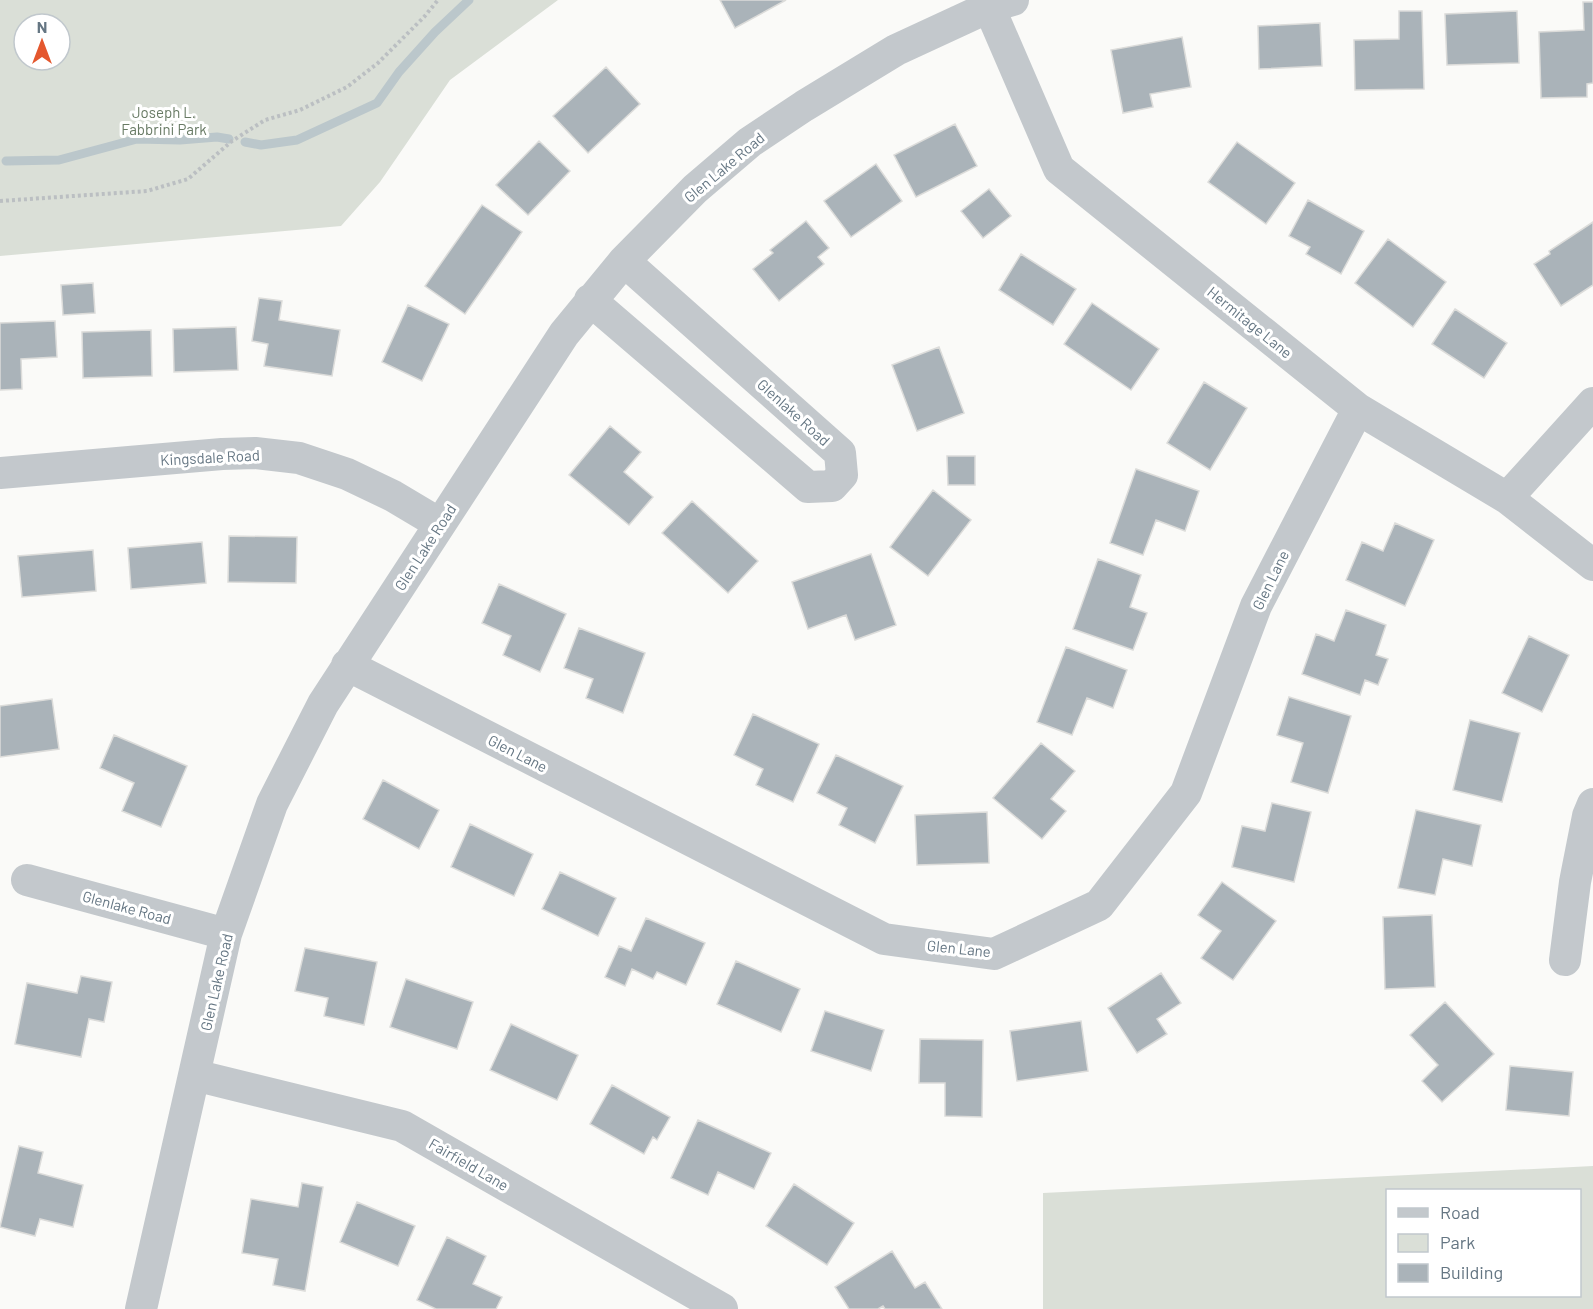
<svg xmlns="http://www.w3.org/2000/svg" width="1593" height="1309" font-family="Barlow,sans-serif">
  <rect width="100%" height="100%" fill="#fafaf8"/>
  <!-- green -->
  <path fill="#dadfd7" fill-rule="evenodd" d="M0,0h558l-108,80 -70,102 -39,44 -341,30zM24,24h36v36h-36z
    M1593,1166v143h-550v-116zM1580,1190v106h-192v-106z"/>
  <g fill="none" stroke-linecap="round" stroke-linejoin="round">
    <!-- stream -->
    <path stroke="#bbc7cb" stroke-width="9" d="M245,142l16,3 36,-5 80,-37 22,-31 36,-40 34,-32
      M6,161l53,-1 78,-21 43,1 37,-3 12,2"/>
  </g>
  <!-- building -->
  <path fill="#aab3b9" stroke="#dcdcda" stroke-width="1.5" d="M720,0h66l-51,28z
    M1583,2h10v81l-6,1v13l-46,1 -2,-66 45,-2z
    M1399,11h23l2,78 -69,1 -1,-50 45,-1z
    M1517,11l2,52 -72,2 -2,-51z
    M1320,23l2,43 -63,3 -1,-43z
    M1182,37l9,50 -41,7 3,13 -30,6 -12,-63z
    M606,67l34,37 -52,49 -35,-37z
    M955,124l22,42 -61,31 -22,-42z
    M539,141l31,30 -42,44 -32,-30z
    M1237,142l58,41 -29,41 -58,-42z
    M876,164l26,37 -51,36 -27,-36z
    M989,189l22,27 -28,22 -22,-27z
    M1308,200l56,31 -23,43 -35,-20 4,-7 -21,-11z
    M482,205l40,27 -57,82 -40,-28z
    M806,221l23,27 -11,9 6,7 -45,37 -26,-32 20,-16 -3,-3z
    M1593,222v63l-32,21 -27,-42 16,-10 -1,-3z
    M1388,239l58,43 -33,45 -58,-44z
    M1021,254l55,35 -23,36 -54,-35z
    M93,283l2,30 -32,2 -2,-30z
    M259,298l23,3 -3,19 61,10 -8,46 -68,-10 4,-22 -16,-3z
    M1092,303l67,46 -28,41 -67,-46z
    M408,305l41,19 -27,57 -40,-19z
    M1455,309l52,34 -23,35 -52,-34z
    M55,321l2,36 -36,2 1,30 -22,1v-67z
    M236,327l2,43 -64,2 -1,-43z
    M151,330l1,46 -69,2 -1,-46z
    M939,347l25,66 -47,18 -25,-66z
    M1204,382l43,26 -37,62 -43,-27z
    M610,426l31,26 -17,20 29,25 -24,28 -60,-50z
    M947,456h28v29h-27z
    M1136,469l63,22 -14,40 -29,-11 -13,35 -33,-12z
    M933,490l38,30 -43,56 -38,-29z
    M692,501l66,60 -30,32 -66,-60z
    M1395,523l39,17 -29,66 -59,-26 16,-38 21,9z
    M229,536l68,1 -1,46 -68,-1z
    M202,542l4,41 -75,6 -3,-41z
    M93,550l3,41 -74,6 -4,-41z
    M871,554l25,71 -41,15 -9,-25 -38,14 -16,-47z
    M1098,559l43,16 -11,32 17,6 -14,37 -60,-21z
    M499,584l67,30 -26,58 -37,-17 8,-19 -29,-13z
    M1346,610l40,15 -10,30 12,4 -10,26 -13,-5 -5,15 -58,-21 14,-40 18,7z
    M579,628l66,25 -22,60 -37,-15 7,-19 -29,-11z
    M1529,636l40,19 -27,57 -40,-19z
    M1066,647l61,23 -14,38 -26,-10 -15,37 -35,-13z
    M1289,697l62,19 -23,77 -37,-11 12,-39 -26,-8z
    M52,699l7,50 -59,8v-51z
    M753,714l66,30 -26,58 -37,-17 7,-16 -29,-14z
    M1470,720l50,13 -18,69 -49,-12z
    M114,735l73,31 -26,61 -39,-16 12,-28 -34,-15z
    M1041,743l34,28 -24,28 15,12 -24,28 -49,-41z
    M836,755l67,31 -28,57 -36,-18 8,-17 -30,-15z
    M383,780l56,30 -20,39 -56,-30z
    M1272,803l39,9 -17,70 -62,-15 10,-41 23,5z
    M1416,810l65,15 -9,41 -29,-7 -8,36 -37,-7z
    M987,812l2,51 -72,2 -2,-50z
    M470,824l63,30 -19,42 -63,-29z
    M560,872l56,26 -18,38 -56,-27z
    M1222,882l54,39 -43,59 -32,-22 20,-27 -23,-16z
    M1432,915l3,72 -50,2 -2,-72z
    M646,918l59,25 -19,42 -29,-13 -4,7 -21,-10 -7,17 -20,-9 14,-31 12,5z
    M305,948l72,14 -13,63 -40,-9 4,-18 -33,-7z
    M736,961l64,28 -19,43 -64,-28z
    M1161,973l20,30 -24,16 10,15 -30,19 -29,-45z
    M81,976l31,6 -8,40 -15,-3 -8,38 -66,-13 12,-61 50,10z
    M406,979l67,23 -16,47 -67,-22z
    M1445,1002l49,52 -52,48 -20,-21 16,-16 -28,-30z
    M825,1011l59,19 -13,41 -60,-20z
    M1081,1021l7,50 -71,10 -7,-50z
    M511,1024l67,31 -21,45 -67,-30z
    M920,1039l63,1 -1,77 -37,-1v-33h-26z
    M1510,1066l63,6 -4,44 -63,-6z
    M612,1085l58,32 -13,23 -4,-3 -9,17 -54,-30z
    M698,1120l73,33 -17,36 -36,-17 -10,23 -37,-17z
    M19,1146l24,6 -5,21 45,12 -10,42 -33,-8 -5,17 -35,-9z
    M302,1183l21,4 -18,104 -32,-6 5,-26 -36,-6 9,-54 47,8z
    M794,1184l60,39 -27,42 -61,-39z
    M357,1202l58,24 -17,40 -58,-24z
    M447,1237l39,19 -13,28 29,13 -6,12h-60l-19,-9z
    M892,1251l23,37 10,-6 17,27h-57l-2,-3 -5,3h-29l-14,-22z"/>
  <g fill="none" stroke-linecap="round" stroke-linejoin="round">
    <!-- path -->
    <path stroke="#bbbfc2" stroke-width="4" stroke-dasharray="3 3" stroke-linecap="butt" d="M0,201l147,-10 41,-12 44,-38 33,-21 35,-10 47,-23 31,-24 46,-46 14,-17"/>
    <!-- minor -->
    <path stroke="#c3c8cc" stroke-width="32" d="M986,0l73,169 299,240 149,89 86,67
      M590,300l218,187 24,-1 10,-11 -2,-22 -216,-192
      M0,473l222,-19 33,-1 44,5 48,16 46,22 47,28
      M1507,498l86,-95
      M347,665l537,274 110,15 105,-49 87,-112 70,-187 102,-197
      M27,880l199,54
      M1565,960l10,-78 13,-66 5,-12
      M194,1075l208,51 320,183
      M141,1309l85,-375 46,-130 51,-100 241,-370 60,-73 71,-72 55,-47 54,-36 92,-56 93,-43 24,-7"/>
  </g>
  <g text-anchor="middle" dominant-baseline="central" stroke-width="6" stroke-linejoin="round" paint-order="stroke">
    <!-- park labels -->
    <g font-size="15" fill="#687a64" stroke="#fff">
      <text x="164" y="112">Joseph L.<tspan x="164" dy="17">Fabbrini Park</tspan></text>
    </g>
    <!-- street labels -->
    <g font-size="15" fill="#657683" stroke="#fff">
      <text transform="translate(724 167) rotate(-40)">Glen Lake Road</text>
      <text transform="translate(1250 322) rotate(39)">Hermitage Lane</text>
      <text transform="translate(794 412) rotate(42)">Glenlake Road</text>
      <text transform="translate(210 457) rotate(-3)">Kingsdale Road</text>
      <text transform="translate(425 547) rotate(-57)">Glen Lake Road</text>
      <text transform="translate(1270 580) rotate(-64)">Glen Lane</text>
      <text transform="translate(518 753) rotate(27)">Glen Lane</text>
      <text transform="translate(127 907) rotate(15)">Glenlake Road</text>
      <text transform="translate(959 948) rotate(6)">Glen Lane</text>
      <text transform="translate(216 982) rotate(-77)">Glen Lake Road</text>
      <text transform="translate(469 1164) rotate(30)">Fairfield Lane</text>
    </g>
  </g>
  <!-- legend -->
  <rect x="1386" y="1189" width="195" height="108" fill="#ffffff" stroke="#c1c8cd" stroke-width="1.5"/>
  <rect x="1398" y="1208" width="30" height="9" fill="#c3c8cc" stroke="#c1c8cd" stroke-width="1.5"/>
  <text x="1440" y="1219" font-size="18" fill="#657683">Road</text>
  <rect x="1398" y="1234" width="30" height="18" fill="#dadfd7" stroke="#c1c8cd" stroke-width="1.5"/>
  <text x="1440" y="1249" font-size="18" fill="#657683">Park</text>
  <rect x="1398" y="1264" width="30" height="18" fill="#aab3b9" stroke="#c1c8cd" stroke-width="1.5"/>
  <text x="1440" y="1279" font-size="18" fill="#657683">Building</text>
  <!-- north arrow -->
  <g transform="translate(42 42)"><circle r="28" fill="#ffffff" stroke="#c1c8cd" stroke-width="1.5"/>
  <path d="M0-4.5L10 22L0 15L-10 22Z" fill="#e4572e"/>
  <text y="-9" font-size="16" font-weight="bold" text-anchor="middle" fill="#657683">N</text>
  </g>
</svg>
